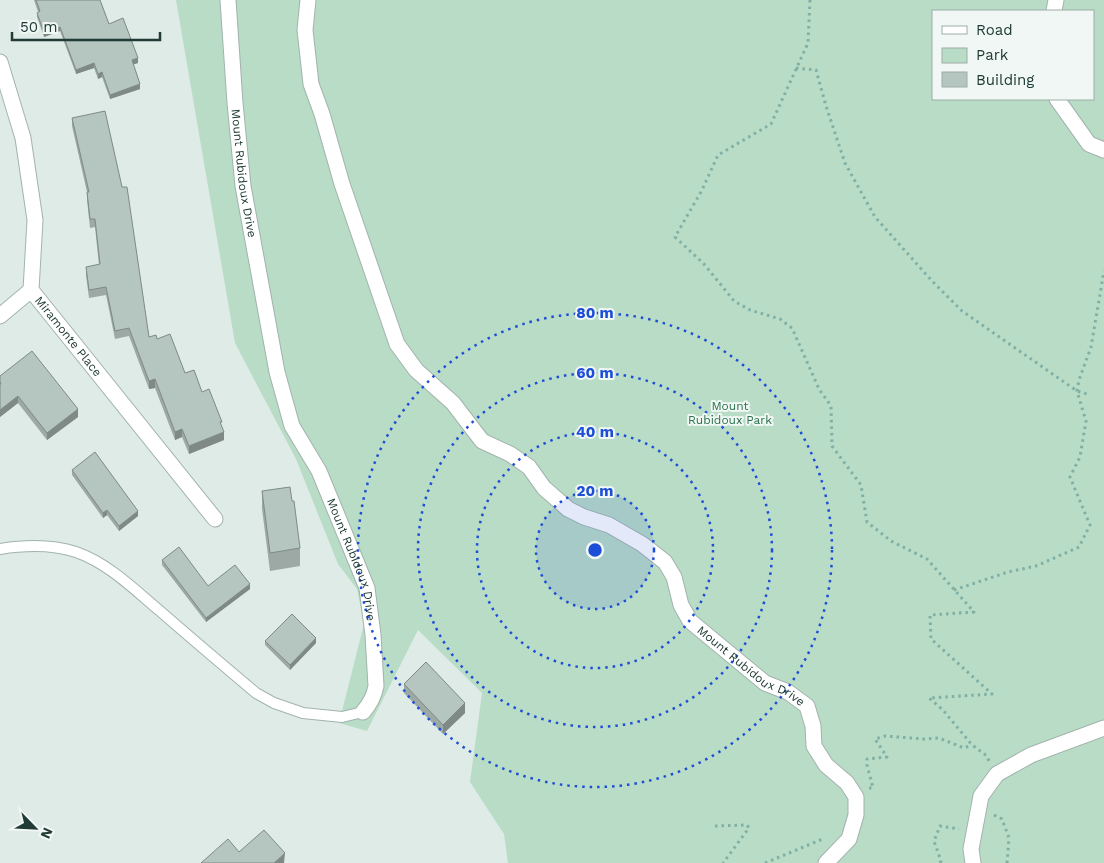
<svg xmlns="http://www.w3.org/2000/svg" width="1104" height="863" font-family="'Work Sans',sans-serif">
  <rect width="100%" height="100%" fill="#dfebe7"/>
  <!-- green -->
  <path fill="#b8dcc5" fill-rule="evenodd" d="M176,0h928v863h-596l-4,-29 -34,-52 12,-89 -64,-63 -51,101 -28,-8 25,-99 -7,-35 -19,-25 -42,-105 -61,-116zM933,11h160v88h-160z"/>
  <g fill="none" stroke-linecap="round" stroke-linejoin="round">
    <defs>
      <path id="service" d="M0,549c25,-4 51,-5 76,3 32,11 59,38 84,59 32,28 64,55 96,82l18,10 29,10 39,4 21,-5"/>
      <g id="pedestrian">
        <path id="s1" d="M228,0l7,103 8,83 34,186 15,54 27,45 48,117 6,47 3,51c-2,11 -6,18 -13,26"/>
        <path id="s2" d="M308,0l-3,30 6,54 11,30 20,70 55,160 19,26 37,33 29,38 28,13 19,13 15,21 24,21 16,8 25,8 33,19 23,18 9,15 7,28 9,16 75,62 23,9 19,14 6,20 1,20 12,19 21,18 9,14v18l-7,24 -23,24"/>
        <path d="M1054,11l2,-11"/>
        <path d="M1057,99l32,45 15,6"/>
        <path d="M973,863l-2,-14 10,-53 16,-22 34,-19 73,-27"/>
      </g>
      <g id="minor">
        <path id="s3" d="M0,62l23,76 12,82 -4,70 184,229"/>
        <path d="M0,316l31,-26"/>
      </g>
    </defs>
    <!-- service casing -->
    <use href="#service" stroke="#a2b3ae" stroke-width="12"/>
    <!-- pedestrian casing -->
    <use href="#pedestrian" stroke="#a2b3ae" stroke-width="17"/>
    <!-- minor casing -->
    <use href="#minor" stroke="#a2b3ae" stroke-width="17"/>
    <!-- path -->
    <path stroke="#7fafa5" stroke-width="3" stroke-dasharray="2.5 4" stroke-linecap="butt" d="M810,0l-2,43 -37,81 -53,31 -16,35 -27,47 29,27 30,37 16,9 30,9 12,9 27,61 12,17 1,40 29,39 6,37 24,19 36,18 47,53 -44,3 1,24 61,55 -63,4 14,12 29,35 15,11 2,5
      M796,68l20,2 10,36 19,57 30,54 57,64 30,30 115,80 10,3
      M954,590l54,-18 28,-6 43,-19 11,-22 -20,-48 10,-20 6,-36 -9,-30 2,-11 12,-33 13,-76
      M869,788h4l-6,-23v-6l20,-2 -12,-18 10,-3 39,3 15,-1 25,10 8,-3
      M994,815l8,4 7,19 -2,25
      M715,826l32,-1 2,3 -26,35
      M765,863l60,-25
      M940,863l1,-2 -7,-20 6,-15 19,3"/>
    <!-- service -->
    <use href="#service" stroke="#fff" stroke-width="10"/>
    <!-- pedestrian -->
    <use href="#pedestrian" stroke="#fff" stroke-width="15"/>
    <!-- minor -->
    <use href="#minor" stroke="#fff" stroke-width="15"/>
  </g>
  <!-- wall -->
  <path fill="#9ca9a5" d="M34,0h66l9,24 29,39 -5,1 7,25 -30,10 -8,-22 -4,2 -4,-11 -18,6 -16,-43 -16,6 -7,-20v-4l1,-1z
    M72,118l77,219 8,2 28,34 17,19 20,35 2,13 -35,14 -7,-17 -7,3 -20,-52 -6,1 -20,-53 -14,3 -9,-44 -17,3 -3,-23v-8l13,-2 -4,-38 -5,1 -3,-28v-8l-15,-66z
    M0,376l78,41 -31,23 -29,-37 -18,14z
    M72,470l66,46 -19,15 -12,-16 -4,3 -31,-43z
    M262,491l38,57v18l-30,5 -8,-62z
    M162,560l46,26 42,3 -44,33 -44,-57z
    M265,641l51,2 -26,27 -25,-25z
    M404,684l61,29 -22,21 -39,-41z"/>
  <!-- shaded-wall -->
  <path fill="#7f8a86" d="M60,27v4l-16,6v-5z
    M138,58v5l-6,2v-5z
    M94,63v5l-18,6v-4z
    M102,72v5l-4,2v-5z
    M140,84v5l-30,10v-4z
    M155,379v9l-6,1v-8z
    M18,396v7l-18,14v-7z
    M78,409v8l-31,23v-7z
    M182,429v8l-7,3v-8z
    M224,432v8l-35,14v-8z
    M107,510v5l-4,3v-5z
    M138,511v5l-19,15v-5z
    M250,584v5l-44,33v-4z
    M316,638v5l-26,27v-5z
    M465,703v10l-22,21v-9z
    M285,853l-1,10h-10z"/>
  <!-- building -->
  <path fill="#b5c5c0" stroke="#7f8a86" d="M36,0h64l9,24 14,-6 15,40 -6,2 8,24 -30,11 -8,-23 -4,2 -4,-11 -18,7 -16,-43 -16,5 -7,-19 3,-2z
    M105,111l17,76h5l22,150 7,-2 1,4 13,-5 15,39 9,-3 8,22 7,-3 13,33h-2l4,10 -35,14 -7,-17 -7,3 -20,-53 -6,2 -20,-53 -14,3 -9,-44 -17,3 -3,-23 14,-3 -5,-45h-5l-3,-27h2l-17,-74z
    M32,351l46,58 -31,24 -29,-37 -18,14v-26h1l-1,-2v-6z
    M95,452l43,59 -19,15 -12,-16 -4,3 -31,-43z
    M290,487l2,14h2l6,47 -30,5 -8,-62z
    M179,547l29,39 27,-21 15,19 -44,34 -44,-58z
    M292,614l24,24 -26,27 -25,-24z
    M426,662l39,41 -22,22 -39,-41z
    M264,830l21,23 -11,10h-73l27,-24 11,13z"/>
  <!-- distance rings -->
  <circle cx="595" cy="550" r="59" fill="#1d4ed8" fill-opacity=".12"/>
  <g fill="none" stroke="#1d4ed8" stroke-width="2.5" stroke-dasharray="2.5 5">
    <circle cx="595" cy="550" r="59"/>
    <circle cx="595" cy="550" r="118"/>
    <circle cx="595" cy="550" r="177"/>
    <circle cx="595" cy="550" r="237"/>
  </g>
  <g text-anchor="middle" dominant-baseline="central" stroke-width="4" stroke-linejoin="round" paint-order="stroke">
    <!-- street labels -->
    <g font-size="12" fill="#203b36" stroke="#f0f7f4">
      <text stroke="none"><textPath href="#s1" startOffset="174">Mount Rubidoux Drive</textPath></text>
      <text stroke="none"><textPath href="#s3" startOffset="292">Miramonte Place</textPath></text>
      <text stroke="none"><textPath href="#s1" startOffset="579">Mount Rubidoux Drive</textPath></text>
      <text stroke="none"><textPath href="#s2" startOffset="852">Mount Rubidoux Drive</textPath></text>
    </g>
    <!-- park labels -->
    <g font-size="12" fill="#2a724d" stroke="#f0f7f4">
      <text x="730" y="406">Mount<tspan x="730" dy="14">Rubidoux Park</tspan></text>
    </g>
  </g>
  <circle cx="595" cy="550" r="8" fill="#1d4ed8" stroke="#f0f7f4" stroke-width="2.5"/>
  <g font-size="15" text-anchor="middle" font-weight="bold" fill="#1d4ed8" stroke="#f0f7f4" stroke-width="4" stroke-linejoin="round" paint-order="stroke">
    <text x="595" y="318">80 m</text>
    <text x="595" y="378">60 m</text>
    <text x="595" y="437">40 m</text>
    <text x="595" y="496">20 m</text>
  </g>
  <!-- legend -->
  <rect x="932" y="10" width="162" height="90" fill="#f0f7f4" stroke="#9daca8"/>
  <rect x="942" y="26" width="25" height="8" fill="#ffffff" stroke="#9daca8"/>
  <text x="976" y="35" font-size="15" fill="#203b36">Road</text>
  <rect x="942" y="48" width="25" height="15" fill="#b8dcc5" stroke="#9daca8"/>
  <text x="976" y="60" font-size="15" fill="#203b36">Park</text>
  <rect x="942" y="72" width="25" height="15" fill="#b5c5c0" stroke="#9daca8"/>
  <text x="976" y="85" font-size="15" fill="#203b36">Building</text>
  <!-- north arrow -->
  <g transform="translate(35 828) rotate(114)" stroke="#f0f7f4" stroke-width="4" paint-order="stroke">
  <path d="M0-4L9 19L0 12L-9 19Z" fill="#203b36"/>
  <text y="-8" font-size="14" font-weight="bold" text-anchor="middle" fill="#203b36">N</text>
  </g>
  <!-- scale -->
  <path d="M12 32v8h148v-8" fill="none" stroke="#203b36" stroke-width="2.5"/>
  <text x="20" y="32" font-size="15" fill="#203b36" stroke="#f0f7f4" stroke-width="4" paint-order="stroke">50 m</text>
</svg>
